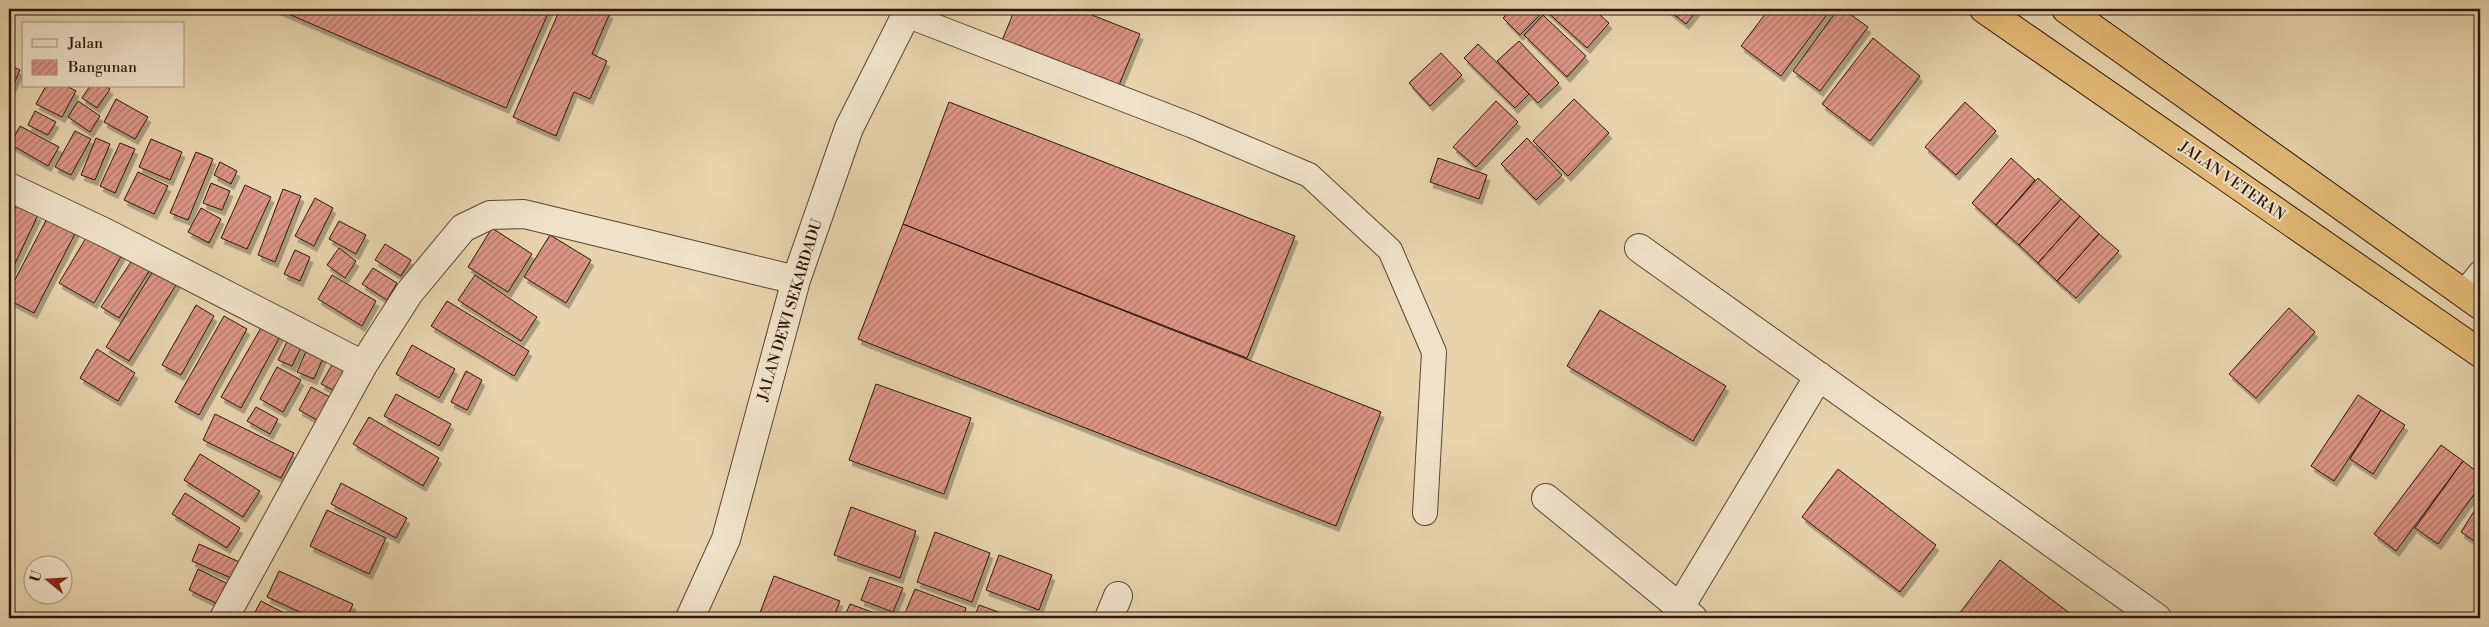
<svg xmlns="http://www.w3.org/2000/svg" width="2489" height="627" font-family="'Libre Bodoni',serif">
  <defs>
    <pattern id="building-hatch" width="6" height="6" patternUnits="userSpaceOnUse" patternTransform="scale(1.25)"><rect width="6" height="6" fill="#dc9585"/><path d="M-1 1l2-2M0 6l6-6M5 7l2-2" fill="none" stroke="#b3786b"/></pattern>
    <filter id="shadow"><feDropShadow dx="3" dy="5.5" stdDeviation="0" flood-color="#0004"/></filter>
  </defs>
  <rect width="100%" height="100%" fill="#e7d3ac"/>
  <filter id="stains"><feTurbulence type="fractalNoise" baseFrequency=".004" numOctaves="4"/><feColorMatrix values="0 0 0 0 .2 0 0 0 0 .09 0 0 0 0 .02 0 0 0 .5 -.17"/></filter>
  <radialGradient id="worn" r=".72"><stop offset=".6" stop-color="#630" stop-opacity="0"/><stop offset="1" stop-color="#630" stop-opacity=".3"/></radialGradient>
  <!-- building -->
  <path fill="url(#building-hatch)" stroke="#2e150a" filter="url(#shadow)" d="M277,9h273l-44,99z
    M560,9h40l10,4 -18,41 15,7 -17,38 -16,-7 -18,44 -43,-19z
    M1015,9h62l63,25 -23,56 -116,-47z
    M1512,9h24l5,5 -21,21 -17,-17z
    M1544,9h49l16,14 -22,25z
    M1667,9h31l-12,15z
    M1769,9h62l-50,67 -40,-30z
    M1838,9h5l25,18 -48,64 -27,-20z
    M1543,15l43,41 -19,21 -43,-42z
    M1873,38l47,38 -50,65 -48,-37z
    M1519,41l40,42 -21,20 -41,-42z
    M1478,44l51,50 -14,14 -51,-50z
    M1441,53l21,22 -32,31 -21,-23z
    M9,65l11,5 -11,25z
    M46,86h21l9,5 -14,26 -26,-13z
    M90,86h16l4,3 -13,19 -15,-10z
    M116,99l32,18 -13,22 -31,-17z
    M1574,99l35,34 -41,43 -35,-35z
    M78,101l22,15 -10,16 -22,-15z
    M1496,101l22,21 -42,45 -23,-20z
    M949,102l346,134 -48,122 -344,-134z
    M1965,102l31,29 -40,44 -31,-28z
    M35,111l21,11 -8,13 -20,-10z
    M20,126l39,21 -11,19 -38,-22z
    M75,131l16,8 -20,36 -16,-8z
    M96,138l14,6 -15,36 -14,-5z
    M1527,138l35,37 -26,25 -35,-36z
    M151,139l31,13 -12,28 -31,-13z
    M120,143l15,6 -20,44 -15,-7z
    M196,152l17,7 -25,61 -18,-7z
    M1438,158l49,17 -8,24 -49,-17z
    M2011,158l24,22 -39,45 -24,-22z
    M220,162l17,9 -6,13 -17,-9z
    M138,172l30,14 -14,28 -30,-14z
    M2038,178l23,21 -42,46 -23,-20z
    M211,183l19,8 -8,19 -19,-7z
    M245,185l26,12 -24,52 -26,-11z
    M283,189l18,7 -26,66 -17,-7z
    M315,198l18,10 -19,38 -19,-10z
    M2061,199l19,17 -42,47 -19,-18z
    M16,206l22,9 -29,61v-55z
    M201,208l20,11 -12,24 -21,-11z
    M51,211l28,15 -45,87 -25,-13v-9z
    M2080,216l19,18 -42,47 -19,-18z
    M339,221l27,14 -10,19 -27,-15z
    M903,224l478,188 -45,114 -478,-187z
    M492,228l40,26 -24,38 -40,-25z
    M89,233l34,20 -29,50 -35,-20z
    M2099,234l20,17 -43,47 -19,-17z
    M550,235l41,25 -25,43 -42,-26z
    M385,244l26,16 -10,16 -26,-16z
    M339,248l17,13 -11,17 -18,-13z
    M295,250l15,7 -10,24 -16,-7z
    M135,256l17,11 -33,51 -18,-11z
    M156,266l23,14 -50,81 -23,-14z
    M373,268l24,15 -10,17 -25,-16z
    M332,275l44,26 -14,25 -44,-27z
    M475,275l62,42 -16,24 -63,-41z
    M447,301l82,50 -15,25 -83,-50z
    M196,305l18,11 -33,59 -19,-10z
    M2289,308l26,24 -59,66 -27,-24z
    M1600,310l126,76 -33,55 -126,-75z
    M224,316l23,13 -48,86 -24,-13z
    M265,321l18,10 -42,77 -20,-11z
    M291,334l13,7 -12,25 -14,-6z
    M309,344l17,7 -12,28 -17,-7z
    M412,345l43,24 -16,29 -43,-24z
    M97,349l38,24 -17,28 -38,-23z
    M336,358l17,9 -14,26 -18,-9z
    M277,367l24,13 -18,32 -23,-13z
    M466,371l16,9 -15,30 -16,-8z
    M876,384l95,34 -27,76 -95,-34z
    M311,387l21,11 -13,23 -20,-11z
    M396,394l55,30 -12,22 -55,-30z
    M2358,395l23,15 -47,71 -23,-15z
    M256,407l22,12 -8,15 -23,-13z
    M2381,410l24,15 -32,49 -23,-15z
    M215,414l79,39 -13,25 -78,-38z
    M369,417l70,41 -16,28 -70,-42z
    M2441,445l22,16 -67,90 -22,-17z
    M200,454l60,37 -17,26 -59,-37z
    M2463,461l17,13v12l-42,58 -23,-16z
    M1838,469l98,76 -36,47 -98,-75z
    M341,483l66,35 -11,20 -65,-34z
    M185,493l55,35 -13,20 -55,-34z
    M2480,502v43l-19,-13z
    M851,507l65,24 -16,47 -66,-23z
    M327,510l59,28 -17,36 -59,-28z
    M935,532l55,21 -18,49 -55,-20z
    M199,544l45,20 -6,17 -46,-20z
    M999,555l53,20 -13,35 -53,-20z
    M2000,560l76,58h-120z
    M198,569l32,16 -10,20 -31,-15z
    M279,571l74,33 -6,14h-34l-46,-21z
    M774,576l66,25 -7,17h-75z
    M870,577l33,11 -10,24 -32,-12z
    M915,589l51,19 -3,10h-60z
    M261,601l33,17h-42z
    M850,604l38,14h-44z
    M979,605l36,13h-41z"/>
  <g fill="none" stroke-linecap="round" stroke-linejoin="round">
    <defs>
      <path id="lane" d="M906,15l287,111 116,49 81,75 44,102 -9,161
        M2463,294l17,-21"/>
      <path id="street" d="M9,187l97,46 257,132
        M1639,248l518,370
        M1546,498l147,120
        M1680,607l139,-231
        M224,618l139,-253 46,-72 54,-65 27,-13 34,-1 272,66
        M690,618l36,-79 70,-259 53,-152 60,-119
        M1109,618l9,-22"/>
      <path id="highway" d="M1984,9l496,344
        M2066,9l414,296"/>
    </defs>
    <!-- lane casing -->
    <use href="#lane" stroke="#5c4432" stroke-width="26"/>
    <!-- street casing -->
    <use href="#street" stroke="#5c4432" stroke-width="30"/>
    <!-- highway casing -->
    <use href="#highway" stroke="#2e150a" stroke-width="30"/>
    <!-- lane -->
    <use href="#lane" stroke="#efe2c9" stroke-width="24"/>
    <!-- street -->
    <use href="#street" stroke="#efe2c9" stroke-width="28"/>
    <!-- highway -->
    <use href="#highway" stroke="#e4ba76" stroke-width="28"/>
  </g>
  <g text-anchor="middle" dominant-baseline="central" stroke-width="4" stroke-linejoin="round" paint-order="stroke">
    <!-- street labels -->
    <g font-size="15" fill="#2e150a" stroke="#efe2c9">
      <text transform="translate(2232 181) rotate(35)">JALAN VETERAN</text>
      <text transform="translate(790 310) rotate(-73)">JALAN DEWI SEKARDADU</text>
    </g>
  </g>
  <!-- margin -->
  <rect width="2489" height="627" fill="none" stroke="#e7d3ac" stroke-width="30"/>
  <rect x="10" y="10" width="2469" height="607" fill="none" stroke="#2e150a" stroke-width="2.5"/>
  <rect x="15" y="15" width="2459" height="597" fill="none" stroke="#2e150a"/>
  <!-- legend -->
  <rect x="22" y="22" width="162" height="65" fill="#efe2c9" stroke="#a2907d"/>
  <rect x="32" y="39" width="25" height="8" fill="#efe2c9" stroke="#a2907d"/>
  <text x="68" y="48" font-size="15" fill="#2e150a">Jalan</text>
  <rect x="32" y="60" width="25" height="15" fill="url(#building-hatch)" stroke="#a2907d"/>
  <text x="68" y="72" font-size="15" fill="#2e150a">Bangunan</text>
  <!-- north arrow -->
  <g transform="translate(48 580) rotate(288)"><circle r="24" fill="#efe2c9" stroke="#a2907d"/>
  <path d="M0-4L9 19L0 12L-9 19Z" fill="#8f2418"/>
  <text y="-8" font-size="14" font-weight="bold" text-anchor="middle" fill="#2e150a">U</text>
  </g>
  <rect width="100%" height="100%" filter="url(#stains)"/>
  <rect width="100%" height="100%" fill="url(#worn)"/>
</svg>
